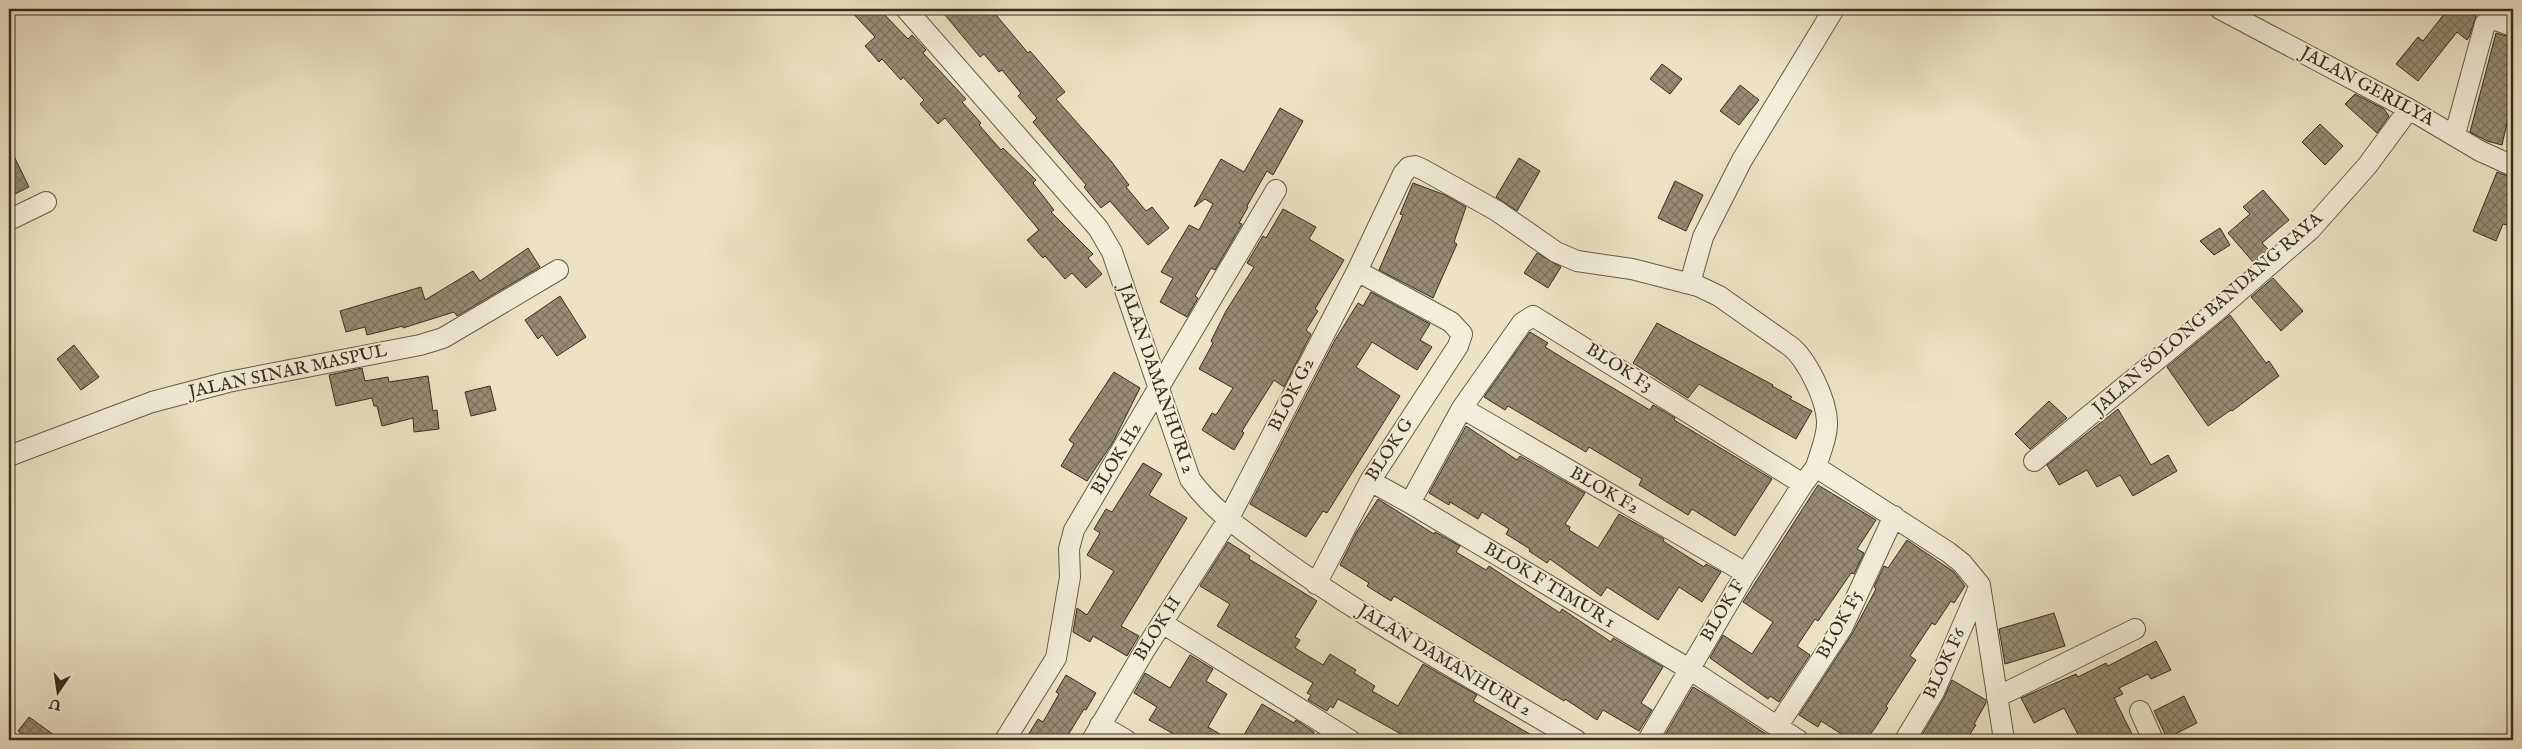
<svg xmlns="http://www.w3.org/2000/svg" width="2522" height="749" font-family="'IM FELL English',serif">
  <defs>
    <pattern id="building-cross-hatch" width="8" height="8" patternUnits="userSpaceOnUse" patternTransform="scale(1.25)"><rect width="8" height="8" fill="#978b74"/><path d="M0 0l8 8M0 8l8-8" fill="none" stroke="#7c725f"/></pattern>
  </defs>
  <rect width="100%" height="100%" fill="#ede3c4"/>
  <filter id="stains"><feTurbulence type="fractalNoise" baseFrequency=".004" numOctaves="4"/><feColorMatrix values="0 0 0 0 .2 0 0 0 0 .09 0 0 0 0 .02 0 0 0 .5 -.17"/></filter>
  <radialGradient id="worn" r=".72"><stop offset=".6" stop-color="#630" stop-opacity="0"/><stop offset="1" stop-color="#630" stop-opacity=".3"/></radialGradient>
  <!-- building -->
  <path fill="url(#building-cross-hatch)" stroke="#3a2c1d" d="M849,9h30l29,30 4,-4 14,15 -3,3 43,46 -4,3 19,21 -2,2 22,25 2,-2 33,32 -3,3 21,27 -3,2 42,42 -5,4 14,16 -16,14 -14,-15 -7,6 -20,-23 -2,2 -16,-18 12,-10 -94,-112 -7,6 -18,-20 4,-4 -21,-23 -2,3 -19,-21 -3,3 -14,-16 10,-9z
    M940,9h51l37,44 2,-2 35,41 -9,7 55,62 18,24 -3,2 20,24 6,-4 17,21 -21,17 -38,-44 -9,7 -17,-21 2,-2 -53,-63 4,-4 -19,-22 3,-3 -19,-23 -3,2 -15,-18 -4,3z
    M2448,9h19l9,7 -7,21 -2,3 -10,-8 -39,49 -22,-17 22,-27 5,4z
    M2496,33l17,5v33l-5,20 5,2v3l-11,49 -15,-4 -17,-9z
    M1662,64l20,15 -12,15 -20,-15z
    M1740,85l19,15 -20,25 -19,-14z
    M2355,94l29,15 5,7 -12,17 -32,-29z
    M1280,108l23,13 -30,54 -6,-4 -20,35 1,1 -9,16 3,1 -27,46 -4,-2 -16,28 3,2 -11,19 -27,-15 13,-24 -12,-6 28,-47 10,5 14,-26 -8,-5 -11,8 27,-48 23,13z
    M2320,124l23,22 -18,19 -23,-23z
    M9,146l20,41 -20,10z
    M1519,158l21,13 -23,40 -21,-14z
    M2497,172l16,6v49l-10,-3 -7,17 -23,-10z
    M1675,181l28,14 -17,36 -28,-13z
    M1413,183l32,12 21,12 -12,35 3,2 -24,54 -54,-28 24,-55 -3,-1z
    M2263,190l26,30 -27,23 7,7 -15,13 -26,-30 22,-19 -7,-7z
    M1283,209l33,18 -7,12 35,21 -29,49 3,2 -12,19 5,4 -27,53 -10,-7 -32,51 2,2 -10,17 -32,-20 10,-17 4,2 17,-27 -34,-19 14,-26 -2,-2 15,-30 28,-44 -7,-4 16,-27 3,2z
    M2220,228l10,17 -16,10 -14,-14z
    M528,248l12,19 -83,49 -3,-4 -51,16v-2l-36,9 -2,-8 -19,5 -6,-21 81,-24 4,13 48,-29 7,10z
    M1537,253l24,14 -13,21 -24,-15z
    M2273,278l30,33 -22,20 -30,-34z
    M1371,292l59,32 -10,16 12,7 -15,23 -45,-28 -16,25 44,29 -73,117 -4,-2 -17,26 -56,-33 85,-164 23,-37 5,3z
    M560,296l26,41 -29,19 -15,-21 -4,4 -13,-19z
    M2230,315l36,48 3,-2 10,15 -47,35 -1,-1 -23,16 -41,-59z
    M1657,323l116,62 -1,1 20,11 -2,2 22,12 -16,28 -97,-55 -11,14 -55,-35z
    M1530,332l18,11 -3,4 26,16 79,47 3,-5 22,13 -1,2 98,59 -37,57 -43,-27 -4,6 -49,-30 3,-6 -53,-32 -3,5 -78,-46 -3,4 -21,-13z
    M74,345l25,32 -18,13 -24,-31z
    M362,368l3,13 23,-4 1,5 39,-6 5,35 4,-1 2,19 -25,3 -1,-14 -31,8 -5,-20h-3l-2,-8 -36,8 -7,-31z
    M1114,372l26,16 -27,54 -26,39 -26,-15 13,-22 -5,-4z
    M490,386l6,24 -25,6 -6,-24z
    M2049,401l18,17 -37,31 -15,-15z
    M2118,409l33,56 17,-10 9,16 -44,25 -13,-21 -23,12 -10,-17 -28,15 -12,-20z
    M1466,426l51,34 3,-4 65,37 -20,31 5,3 -1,3 29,18 21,-34 45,25 -1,2 41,26 2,-3 15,8 -19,30 -23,-15 -21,33 -51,-33 -6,9 -51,-37 -3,4 -18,-12 1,-2 -24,-15 3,-5 -27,-17 -4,7 -28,-17 -1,3 -20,-12z
    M1143,463l19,11 -13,21 38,23 -66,108 18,10 -12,20 -34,-20 -3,6 -17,-10 4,-24 10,7 27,-44 -27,-16 13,-22 -6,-4 12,-20 6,3z
    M1818,485l58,35 -19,29 7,4 -10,21 -3,-1 -33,48 -3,-2 -18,27 13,9 -31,47 -9,-6 -2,3 -58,-41 13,-23 29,19 21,-32 -30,-20z
    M1378,499l56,35 1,-2 25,14 -4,6 30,18 3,-4 71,47 2,-4 49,33 2,-4 50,29 -22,36 11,7 -13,21 -36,-21 -6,10 -32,-21 -1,2 -170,-105 -3,5 -24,-15 2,-3 -29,-18 16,-32z
    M1907,540l47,32 11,14 -11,17 -3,-2 -16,24 -3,-2 -22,33 6,4 -30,46 2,2 -13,20 -9,12h-15l-30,-19 -3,6 -19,-12 53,-81 24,-45 -2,-2 10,-21 4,2z
    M1228,542l22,14 -1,3 68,42 -22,36 5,3 -5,8 28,17 7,-11 26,16 -2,3 21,13 -3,5 26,15 25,-42 54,31 -4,6 67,39h-128l-74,-41 -5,9 -3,-2 -3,5 -19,-11 3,-5 -4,-2 6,-10 -96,-57 13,-22 -30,-18z
    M2054,613l11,33 -60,18 -6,-35z
    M2156,641l15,29 -20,9 -3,-5 -29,14 4,6 -9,4 21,42h-54l-17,-32 -30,15 -13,-25 55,-24 2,3 28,-14 2,3z
    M1190,655l23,14 -7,12 21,13 -19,33 22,13h-46l-35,-20 8,-13 -23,-14 11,-20 25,15z
    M1066,675l30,18 -10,17 -2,-1 -19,31h-40l13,-21 5,3 16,-28 -3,-2z
    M1952,680l34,20v3l-12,21 2,1 -10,15h-47l25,-42z
    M1693,687l17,10 65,43h-113z
    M2184,696l13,27 -30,15 -13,-27z
    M1262,704l32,19 2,-3 18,12 -1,3 9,5h-81z
    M29,717l32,23h-31l-12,-9z"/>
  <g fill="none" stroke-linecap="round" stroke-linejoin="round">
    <defs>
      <path id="minor" d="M906,9l192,219 14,24 78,227c23,32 54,52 85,75 95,69 201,126 301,186
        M2220,9l189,100 71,42 33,15
        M2455,134l30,-110 5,-6 23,8
        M9,220l37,-18
        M1690,283l13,-46 39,-77 92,-151
        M1462,408l284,165
        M9,456l143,-54 76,-20 192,-37 23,-7 115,-68
        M2034,461l186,-153 90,-78 57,-64 42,-57
        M1370,481l40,22 279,166 109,71
        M1410,503l52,-95 60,-85 11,-7 270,168
        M1316,584l54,-103 88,-135 4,-12 -11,-12 -94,-51
        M1162,623l188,117
        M1997,697l138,-68
        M2140,711l13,29
        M1100,725l26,15
        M1777,727l65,-99 52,-112
        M1005,740l51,-82 14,-81 -1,-28 5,-19 202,-340
        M1092,740l54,-92 82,-128 129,-249 46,-97 6,-7 6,-1 7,3 75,42 59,41 21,9 55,8 66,17 21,10 71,50c17,13 36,53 37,75 1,14 -7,32 -11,46
        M1648,740l98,-167 57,-89 13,-17 132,85 14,11 18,22 24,155
        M1905,740l29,-48 46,-107"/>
    </defs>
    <!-- minor casing -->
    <use href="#minor" stroke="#675a47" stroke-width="22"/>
    <!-- minor -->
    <use href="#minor" stroke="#f3edd9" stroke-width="20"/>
  </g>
  <g text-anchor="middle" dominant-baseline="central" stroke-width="4" stroke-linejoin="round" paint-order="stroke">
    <!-- street labels -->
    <g font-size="18" fill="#3a2c1d" stroke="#f3edd9">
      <text transform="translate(2367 87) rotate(28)">JALAN GERILYA</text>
      <text transform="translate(2208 314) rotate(-41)">JALAN SOLONG BANDANG RAYA</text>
      <text transform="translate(1619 368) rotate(32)">BLOK F3</text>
      <text transform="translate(288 372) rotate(-12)">JALAN SINAR MASPUL</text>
      <text transform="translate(1156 379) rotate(71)">JALAN DAMANHURI 2</text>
      <text transform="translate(1292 395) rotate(-63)">BLOK G2</text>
      <text transform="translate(1390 450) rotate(-57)">BLOK G</text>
      <text transform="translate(1117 459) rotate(-59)">BLOK H2</text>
      <text transform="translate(1604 491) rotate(30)">BLOK F2</text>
      <text transform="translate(1549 586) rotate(31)">BLOK F TIMUR 1</text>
      <text transform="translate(1723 611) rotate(-59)">BLOK F</text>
      <text transform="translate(1840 625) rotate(-61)">BLOK F5</text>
      <text transform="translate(1158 629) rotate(-58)">BLOK H</text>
      <text transform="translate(1444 661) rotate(31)">JALAN DAMANHURI 2</text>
      <text transform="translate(1945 664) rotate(-65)">BLOK F6</text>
    </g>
  </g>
  <!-- margin -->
  <rect width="2522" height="749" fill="none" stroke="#ede3c4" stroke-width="30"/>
  <rect x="10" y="10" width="2502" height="729" fill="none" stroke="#3a2c1d" stroke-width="2.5"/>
  <rect x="15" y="15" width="2492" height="719" fill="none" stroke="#3a2c1d"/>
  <!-- north arrow -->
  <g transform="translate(58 692) rotate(193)" stroke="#f3edd9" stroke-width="4" paint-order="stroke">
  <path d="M0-4L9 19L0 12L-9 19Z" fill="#3a2c1d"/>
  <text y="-8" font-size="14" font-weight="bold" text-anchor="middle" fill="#3a2c1d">U</text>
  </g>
  <rect width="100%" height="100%" filter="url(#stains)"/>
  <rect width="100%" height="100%" fill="url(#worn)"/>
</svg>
